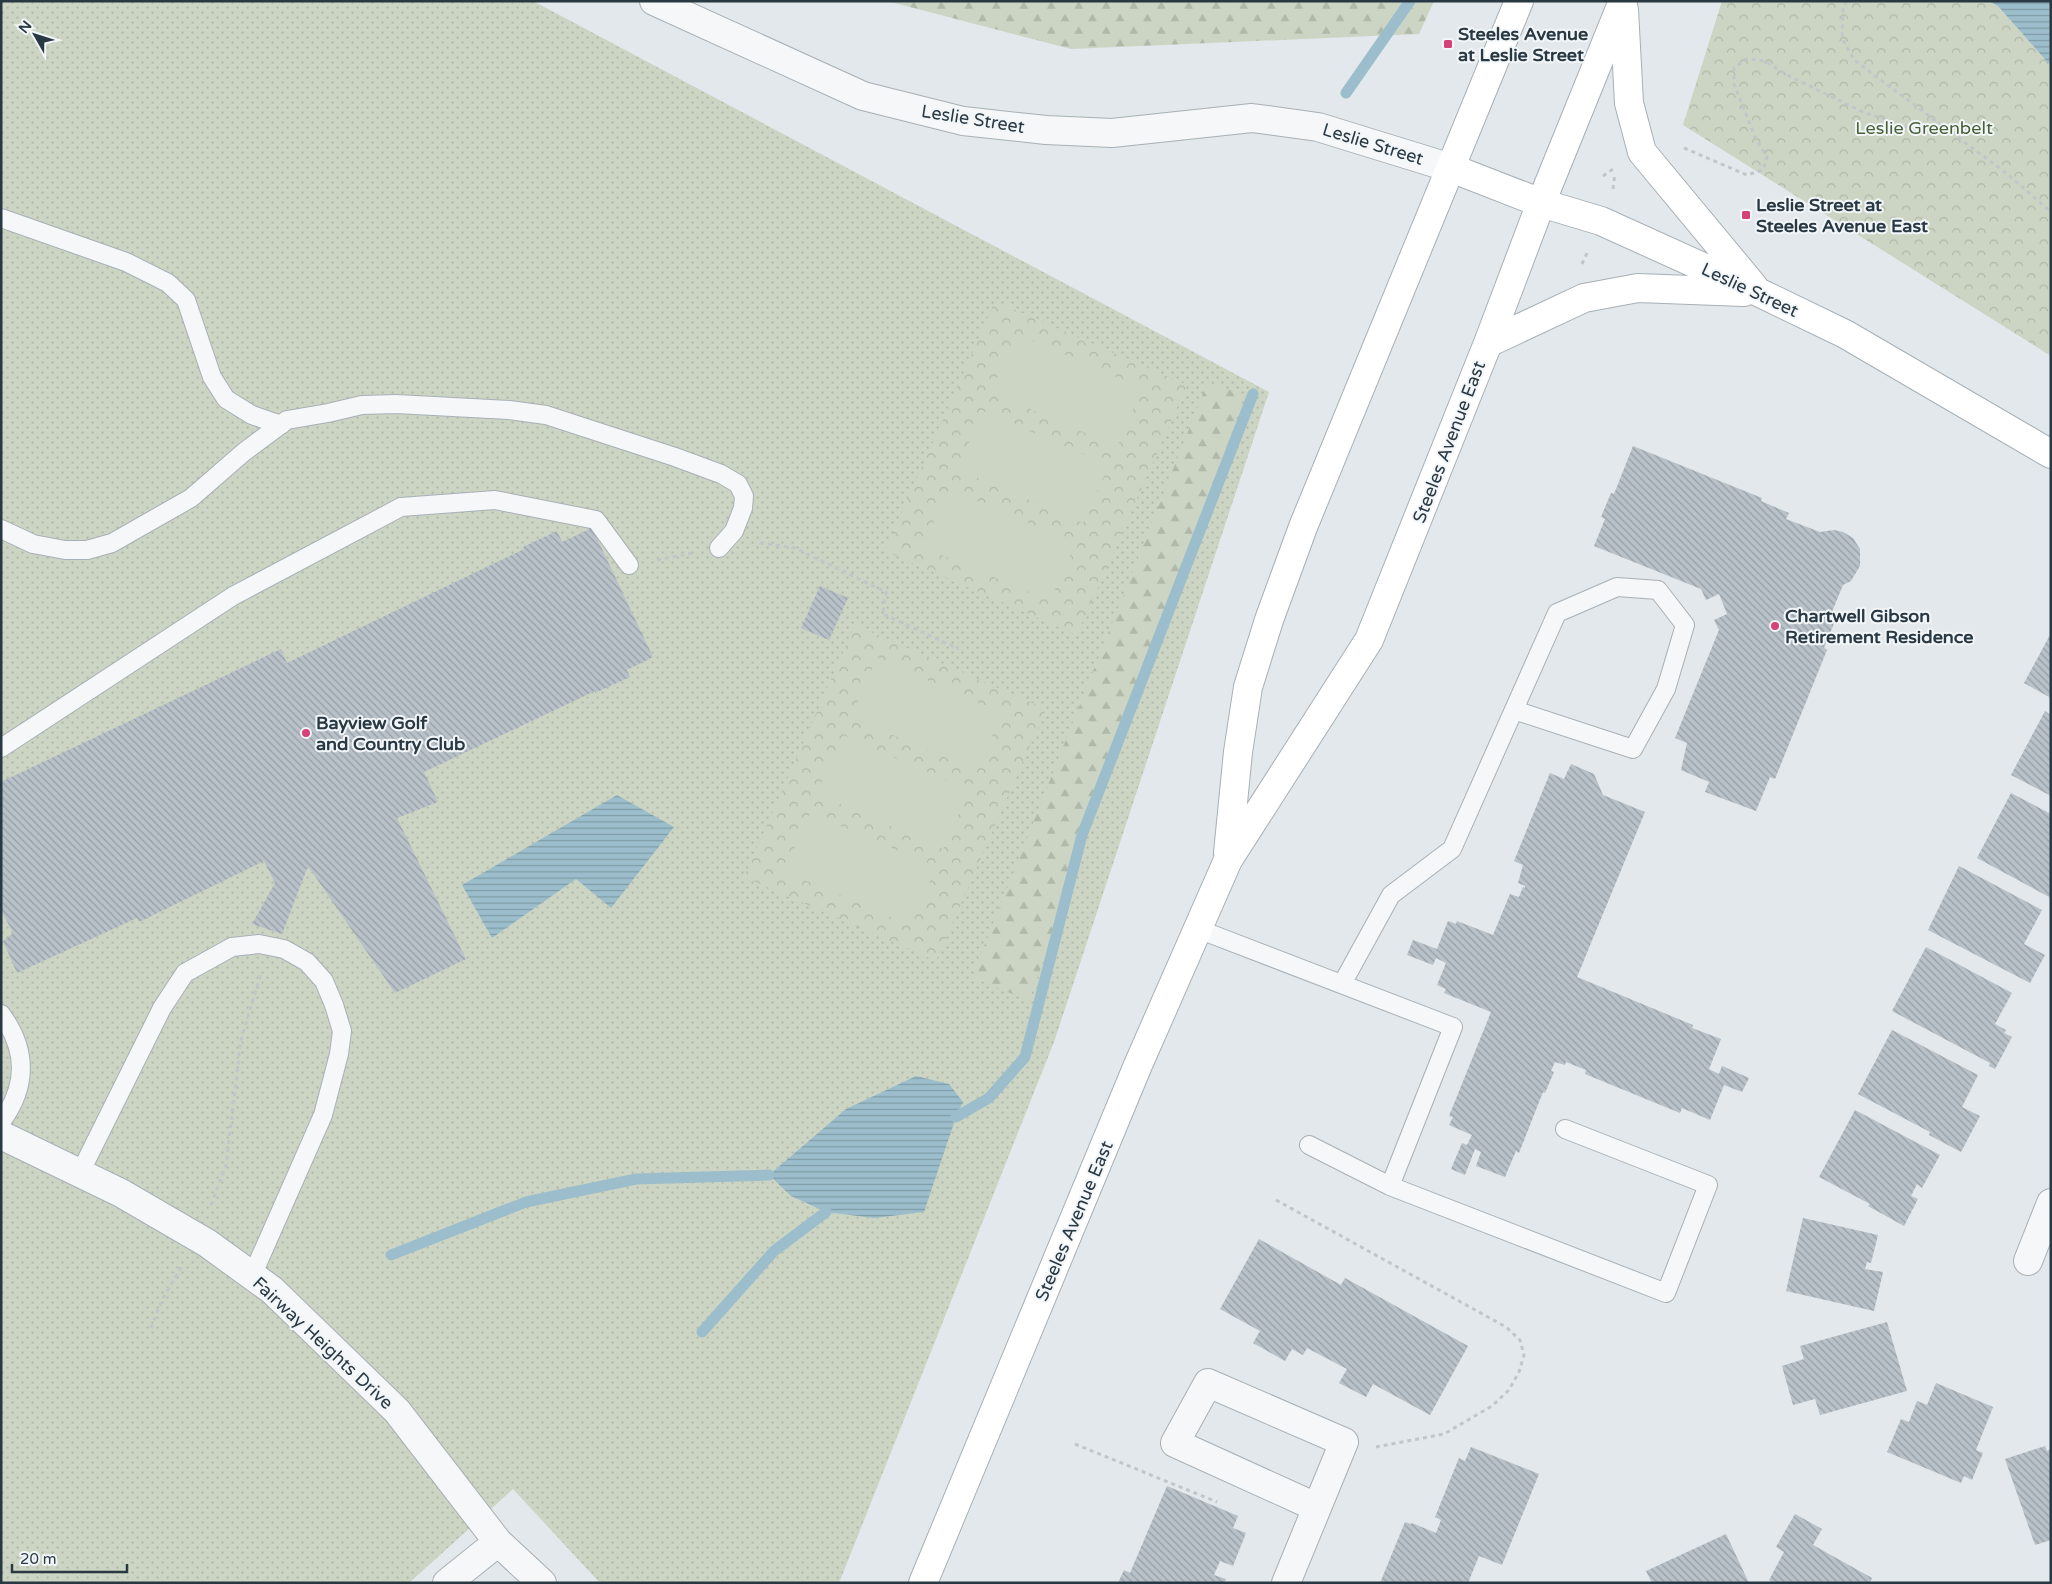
<svg xmlns="http://www.w3.org/2000/svg" width="2052" height="1584" font-family="'Varela Round',sans-serif">
  <defs>
    <pattern id="grass-dots" width="8" height="8" patternUnits="userSpaceOnUse" patternTransform="scale(1.25)"><rect width="8" height="8" fill="#ccd5c3"/><path d="M2 2h.1M6 6h.1" fill="none" stroke="#afb8a9" stroke-width="1.8" stroke-linecap="round"/></pattern>
    <pattern id="forest-firs" width="22" height="20" patternUnits="userSpaceOnUse" patternTransform="scale(1.25)"><rect width="22" height="20" fill="#ccd5c3"/><path d="M5 1l3.5 6h-7zM16 11l3.5 6h-7z" fill="#afb8a9"/></pattern>
    <pattern id="park-crowns" width="20" height="18" patternUnits="userSpaceOnUse" patternTransform="scale(1.25)"><rect width="20" height="18" fill="#ccd5c3"/><path d="M2 6a3 3 0 1 1 6 0M12 15a3 3 0 1 1 6 0" fill="none" stroke="#afb8a9"/></pattern>
    <pattern id="water-rules" width="6" height="5" patternUnits="userSpaceOnUse" patternTransform="scale(1.25)"><rect width="6" height="5" fill="#9cbecc"/><path d="M0 2.5h6" fill="none" stroke="#7f9ba7"/></pattern>
    <pattern id="building-back-hatch" width="6" height="6" patternUnits="userSpaceOnUse" patternTransform="scale(1.25)"><rect width="6" height="6" fill="#b9c2c9"/><path d="M-1 5l2 2M0 0l6 6M5-1l2 2" fill="none" stroke="#969fa5"/></pattern>
  </defs>
  <rect width="100%" height="100%" fill="#e2e8eb"/>
  <!-- grass -->
  <path fill="url(#grass-dots)" d="M1,1h532l736,391 -215,650 -215,541h-239l-87,-94 -104,94h-408z"/>
  <!-- forest -->
  <path fill="url(#forest-firs)" d="M887,1h547l-15,33 -348,15z
    M1208,381l36,15 -215,605 -57,-24z"/>
  <!-- park -->
  <path fill="url(#park-crowns)" d="M1722,1h329v355l-368,-231z
    M995,301l192,84 -110,250 -192,-84z
    M855,625l191,84 -110,252 -192,-84z"/>
  <!-- garden -->
  <path fill="#ccd5c3" d="M1016,334l126,54 -25,59 -126,-55z
    M983,411l126,54 -26,58 -126,-54z
    M949,489l126,54 -25,58 -127,-54z
    M877,658l125,55 -25,58 -126,-54z
    M843,735l126,55 -26,59 -126,-55z
    M810,813l126,54 -25,59 -127,-55z"/>
  <!-- water -->
  <path fill="url(#water-rules)" d="M1989,1h62v65l-53,-60z
    M617,795l57,32 -63,81 -35,-29 -84,59 -30,-53z
    M916,1076l33,8 14,18 -7,15 -32,95 -50,6 -48,-6 -35,-16 -22,-21 77,-66z"/>
  <g fill="none" stroke-linecap="round" stroke-linejoin="round">
    <!-- stream -->
    <path stroke="#9cbecc" stroke-width="11" d="M1346,93l64,-92
      M956,1117l33,-19 36,-41 57,-222 171,-441
      M391,1255l135,-53 110,-23 133,-4
      M702,1332l72,-81 52,-39"/>
  </g>
  <!-- building -->
  <path fill="url(#building-back-hatch)" d="M1633,446l129,52 -1,3 28,12 -3,6 34,13 14,-2 9,2 10,6 7,11v17l-9,15 -8,4 -14,34 6,2 -11,27 3,2 -52,129 -5,-2 -14,34 -51,-19 4,-10 -28,-12 6,-27 -12,-5 44,-108 -5,-10 13,-6 -8,-20 -13,6 -5,-11 -107,-43 11,-27 -4,-2 10,-24 3,1z
    M592,528l61,129 -26,13 3,7 -35,16v-2l-171,81 14,30 -41,16 69,141 -71,34 -87,-127 -26,68 -30,-10 23,-41 -11,-22 -125,61 -2,-4 -120,55 -14,-32 10,-8 -12,-23v-128l280,-133 6,14 237,-114 -1,-2 34,-16 5,11z
    M820,586l28,12 -19,42 -28,-12z
    M2051,633v65l-27,-15z
    M2045,711l6,4v81l-40,-21z
    M1571,764l23,10 9,21 42,17 -68,165 116,48 -1,3 29,11 -12,30 10,5 3,-8 27,12 -7,14 -18,-7 -14,35 -28,-12 -2,5 -95,-39 1,-4 -20,-8 -1,3 -10,-3 -4,9 3,1 -9,21 -2,-1 -24,61 -3,-2 -11,26 -29,-11 5,-14 -6,-3 -10,26 -14,-6 11,-26 5,2 5,-10 -23,-10 4,-8 -4,-1 42,-104 -47,-19 2,-4 -9,-4 9,-22 -10,-5 -3,7 -26,-10 6,-15 24,9 11,-28 8,3 1,-3 36,14 17,-41 9,3 4,-10 2,1v-2l-7,-3 5,-18 -9,-4 36,-88 14,6z
    M2011,793l40,21v84l-74,-40z
    M1959,866l83,44 -18,34 21,11 -15,28 -102,-53z
    M1926,947l86,46 -17,31 11,6 -2,3 8,4 -17,32 -6,-3 1,-3 -98,-52z
    M1892,1030l86,45 -16,32 18,9 -19,36 -32,-17 1,-3 -72,-38z
    M1855,1110l85,45 -18,33 -5,-4 -6,12 7,3 -14,27 -36,-20 2,-2 -51,-27z
    M1803,1218l75,17 -7,28 -4,-1 -2,7 18,3 -9,39 -88,-20z
    M1259,1239l82,46 4,-7 123,68 -38,69 -57,-31 -7,13 -27,-14 8,-14 -40,-21 -4,7 -11,-6 -7,12 -32,-18 7,-12 -40,-22z
    M1887,1322l20,69 -87,24 -5,-16 -22,6 -11,-39 22,-7 -4,-13z
    M1936,1383l57,24 -17,43 7,3 -11,27 -8,-4 -3,7 -74,-31 14,-33 8,3 8,-21 10,4z
    M2045,1446l2,5 4,-2v91l-16,5 -30,-86z
    M1471,1447l68,27 -37,91 -23,-9 -11,27h-88l25,-61 6,2 1,-1 24,10 5,-13 -6,-3 24,-59 6,3z
    M1167,1486l71,30 -5,12 13,5 -13,33 -13,-5 -6,14 12,4 -1,4h-107l6,-13 6,3z
    M1795,1514l27,15 -9,16 59,33 -2,5h-97l-4,-3 15,-28 -8,-5z
    M1726,1534l23,49h-97l-6,-12z"/>
  <g fill="none" stroke-linecap="round" stroke-linejoin="round">
    <defs>
      <path id="service" d="M1,218l125,44 42,21 18,17 26,77 14,22 26,16 29,10
        M1,529l32,15 32,6h22l25,-7 79,-45 53,-46 43,-32 41,-7 34,-8 34,-1 113,6 37,5 129,42 46,17 17,10 6,12 -1,12 -9,23 -15,17
        M1,748l232,-152 168,-89 94,-7 101,20 33,45
        M1198,929l255,98 -63,159 -81,-41
        M1342,984l49,-89 61,-46 105,-236 60,-26 41,3 27,35 -19,64 -33,60 -119,-39
        M1,1014c26,35 27,72 0,108
        M80,1173l82,-165 23,-35 47,-26 27,-3 25,5 23,13 17,19 10,24 8,26 -3,23 -16,61 -71,161
        M1390,1186l276,107 42,-108 -143,-56"/>
      <path id="minor" d="M654,1l209,95 100,25 83,9 66,3 140,-15 66,9 133,41
        M1,1135l120,58 86,50 65,47 125,121 101,131 44,41
        M2028,1261l23,-58
        M447,1583l51,-41
        M1286,1583l58,-141 -136,-59 -33,60 141,64"/>
      <path id="secondary" d="M1624,10l5,93 13,49 112,135
        M1451,168l90,35 60,18 157,71 87,42 206,120
        M1488,343l96,-45 54,-10 106,4
        M1228,853l10,-101 10,-65 21,-67 34,-93 216,-526
        M923,1583l215,-518 90,-205 141,-220 119,-297 53,-140 82,-202"/>
    </defs>
    <!-- service casing -->
    <use href="#service" stroke="#a7b0b6" stroke-width="20"/>
    <!-- minor casing -->
    <use href="#minor" stroke="#a7b0b6" stroke-width="30"/>
    <!-- secondary casing -->
    <use href="#secondary" stroke="#a7b0b6" stroke-width="30"/>
    <!-- path -->
    <path stroke="#c0c6ca" stroke-width="3" stroke-dasharray="4 4" stroke-linecap="butt" d="M1846,1l-3,9 -1,28 12,22 152,113 45,39
      M1684,148l63,27 16,-5 4,-13 -12,-20 -21,-53v-16l12,-9 19,2 22,14 76,37 59,20 25,-5
      M1603,176l10,-7
      M1613,189l2,-16
      M1582,264l6,-13
      M760,543l35,5 91,44 -3,22 76,35
      M657,560l35,-7
      M1276,1200l230,127 14,13 4,15 -5,17 -10,18 -17,16 -48,28 -68,13
      M211,1205l15,-40 15,-125 20,-67
      M151,1328l11,-28 20,-34
      M1075,1444l142,58"/>
    <!-- service -->
    <use href="#service" stroke="#f5f7f9" stroke-width="18"/>
    <!-- minor -->
    <use href="#minor" stroke="#f5f7f9" stroke-width="28"/>
    <!-- secondary -->
    <use href="#secondary" stroke="#fff" stroke-width="28"/>
  </g>
  <!-- markers -->
  <g fill="#d54278" stroke="#f2f6f8" stroke-width="2">
    <rect x="1443" y="39" width="10" height="10" rx="2.5"/>
    <rect x="1741" y="210" width="10" height="10" rx="2.5"/>
    <circle cx="1775" cy="626" r="5"/>
    <circle cx="306" cy="733" r="5"/>
  </g>
  <g text-anchor="middle" dominant-baseline="central" stroke-width="4" stroke-linejoin="round" paint-order="stroke">
    <!-- poi labels -->
    <g font-size="18" font-weight="bold" fill="#293944" stroke="#f2f6f8" text-anchor="start">
      <text x="1458" y="34">Steeles Avenue<tspan x="1458" dy="21">at Leslie Street</tspan></text>
      <text x="1756" y="205">Leslie Street at<tspan x="1756" dy="21">Steeles Avenue East</tspan></text>
      <text x="1785" y="616">Chartwell Gibson<tspan x="1785" dy="21">Retirement Residence</tspan></text>
      <text x="316" y="723">Bayview Golf<tspan x="316" dy="21">and Country Club</tspan></text>
    </g>
    <!-- street labels -->
    <g font-size="18" fill="#293944" stroke="#f2f6f8">
      <text transform="translate(973 119) rotate(9)">Leslie Street</text>
      <text transform="translate(1373 144) rotate(17)">Leslie Street</text>
      <text transform="translate(1750 290) rotate(25)">Leslie Street</text>
      <text transform="translate(1449 442) rotate(-69)">Steeles Avenue East</text>
      <text transform="translate(1074 1221) rotate(-67)">Steeles Avenue East</text>
      <text transform="translate(323 1343) rotate(43)">Fairway Heights Drive</text>
    </g>
    <!-- park labels -->
    <g font-size="18" fill="#476036" stroke="#f2f6f8">
      <text x="1924" y="128">Leslie Greenbelt</text>
    </g>
  </g>
  <!-- border -->
  <rect width="2052" height="1584" fill="none" stroke="#293944" stroke-width="5"/>
  <!-- north arrow -->
  <g transform="translate(35 35) rotate(309)" stroke="#f2f6f8" stroke-width="4" paint-order="stroke">
  <path d="M0-4L9 19L0 12L-9 19Z" fill="#293944"/>
  <text y="-8" font-size="14" font-weight="bold" text-anchor="middle" fill="#293944">N</text>
  </g>
  <!-- scale -->
  <path d="M12 1564v8h115v-8" fill="none" stroke="#293944" stroke-width="2.5"/>
  <text x="20" y="1564" font-size="15" fill="#293944" stroke="#f2f6f8" stroke-width="4" paint-order="stroke">20 m</text>
</svg>
